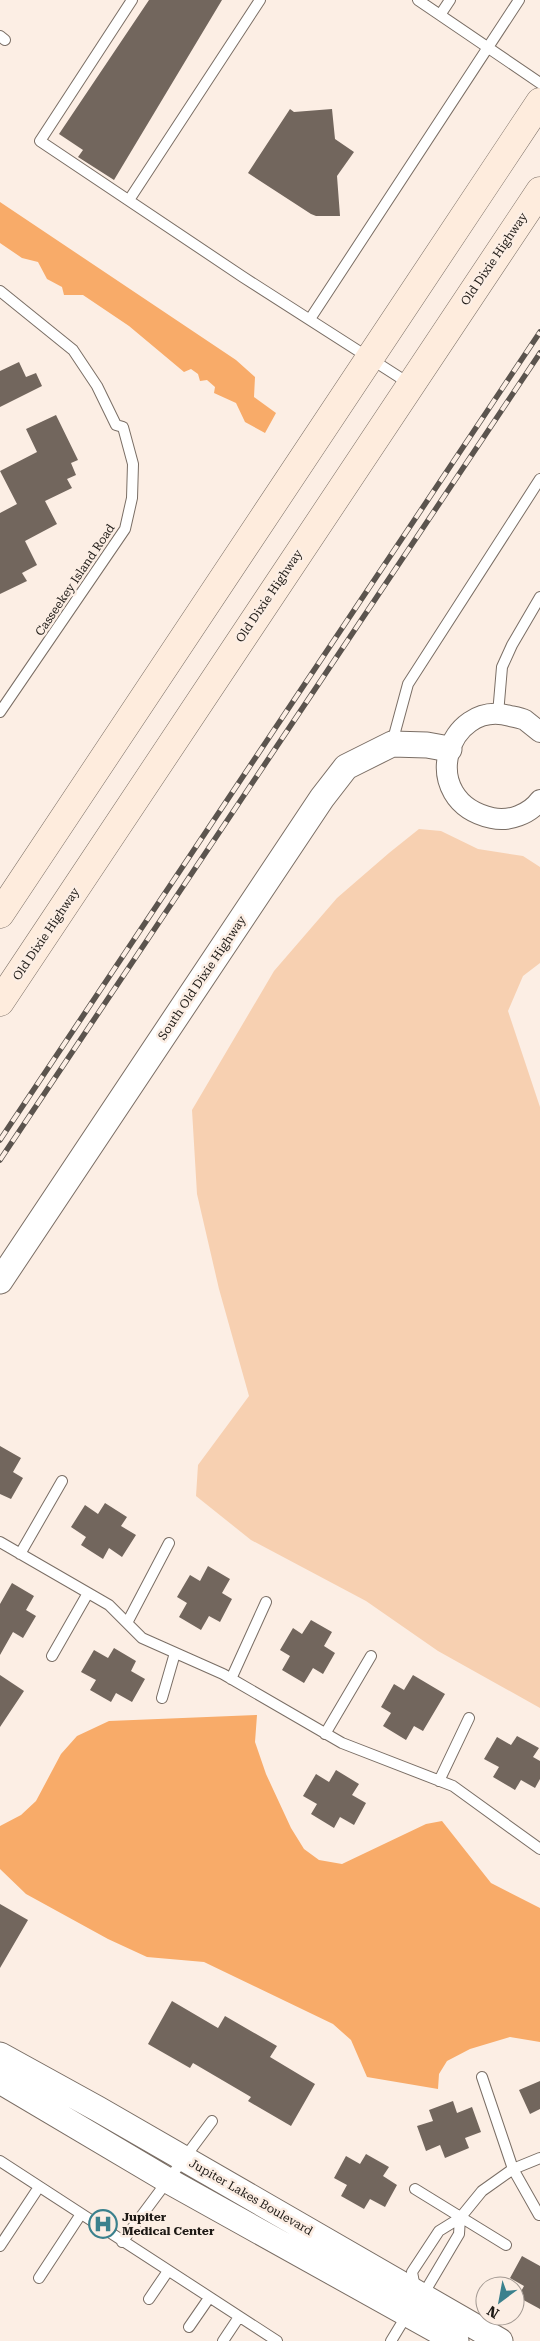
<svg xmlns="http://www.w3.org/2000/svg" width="540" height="2341" font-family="'Roboto Serif',serif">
  <rect width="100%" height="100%" fill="#fceee4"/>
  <!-- green -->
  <path fill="#f7d0b1" d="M419,829l22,2 37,18 45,7 17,11v96l-17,13 -15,35 32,96v601l-102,-57 -72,-50 -115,-61 -55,-44 2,-31 51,-69 -30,-107 -22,-95 -5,-84 82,-139 63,-73 52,-45z"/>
  <!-- water -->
  <path fill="#f8ab69" d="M0,202l236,158 19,17 -1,20 22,16 -11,20 -20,-11 -9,-19 -22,-10 1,-6 -8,-7 -7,1 -2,-7 -7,-5 -7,3 -55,-46 -46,-31h-19l-2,-8 -15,-8 -9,-17 -16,-4 -22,-15z
    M257,1715l-2,27 11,32 25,54 13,21 15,11 23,4 84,-40 16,-3 49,62 49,25v134l-30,-5 -40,12 -23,12 -8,13 -1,15 -71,-12 -16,-37 -18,-16 -129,-62 -57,-5 -39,-18 -82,-45 -26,-25v-43l21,-11 15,-14 25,-47 16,-18 32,-15z"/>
  <!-- building -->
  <path fill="#72665d" d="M149,0h73l-108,180 -36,-23 5,-7 -24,-16z
    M290,109l4,3 38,-3 3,30 19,13 -17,24 3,40h-24l-5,-2 -63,-41z
    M19,362l7,15 10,-4 6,13 -42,21v-36z
    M56,415l22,45 -7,3 5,12 -9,4 5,9 -27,13 12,23 -32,17 12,24 -15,8 5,8 -27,13v-81l17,-9 -17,-33 37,-19 -11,-23z
    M0,1446l21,12 -8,14 10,6 -12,21 -11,-5z
    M105,1503l22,14 -6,9 15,9 -14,22 -13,-9 -6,11 -22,-14 5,-8 -15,-10 14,-22 13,9z
    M208,1566l22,13 -8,14 10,6 -12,23 -11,-6 -8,14 -22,-13 8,-14 -10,-6 13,-22 10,6z
    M12,1583l22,13 -8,14 10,6 -13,22 -10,-6 -13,23v-51z
    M311,1620l21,12 -8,14 11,7 -12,21 -10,-6 -9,15 -22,-13 8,-14 -10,-6 13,-22 9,6z
    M114,1648l22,13 -5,10 14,8 -13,23 -16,-9 -5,9 -21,-12 6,-10 -15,-8 13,-22 14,8z
    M0,1675l24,16 -24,36z
    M413,1675l32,19 -22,37 -9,-5 -8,14 -23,-14 8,-13 -10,-6 13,-23 10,6z
    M517,1736l22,12 -6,9 7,4v18l-5,9 -14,-8 -6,10 -22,-13 6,-10 -15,-8 13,-22 14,8z
    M336,1770l23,14 -7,11 14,8 -12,22 -14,-8 -6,11 -23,-14 6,-10 -14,-8 13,-22 13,8z
    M0,1904l28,16 -28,48z
    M172,2001l46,27 7,-12 52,30 -7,11 45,27 -24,42 -43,-25 3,-4 -58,-34 -3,5 -42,-24z
    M540,2081v28l-10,5 -11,-24z
    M453,2101l4,12 15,-6 9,25 -16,6 4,10 -24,10 -5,-13 -14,6 -9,-25 16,-5 -4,-11z
    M366,2154l23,13 -6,9 14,9 -12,22 -15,-8 -6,10 -23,-13 6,-11 -13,-7 12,-22 14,8z
    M522,2256l18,10v43l-22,-12 6,-11 -14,-8z"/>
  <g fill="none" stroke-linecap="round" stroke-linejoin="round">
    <defs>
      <path id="service" d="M132,0l-92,141 203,136 167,107
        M418,0l122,83
        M440,15l10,-15
        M0,36l5,4
        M129,200l131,-200
        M0,291l73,59 24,36 19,39 7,2 10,37 -1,34 -7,31 -125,183
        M310,319l209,-319
        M498,714l4,-47 10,-22 28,-48
        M392,743l16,-59 132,-205
        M0,1542l109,63 33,33 81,36 119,69 111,43 87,63
        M20,1554l42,-73
        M127,1623l42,-80
        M52,1656l36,-63
        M231,1679l35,-77
        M162,1698l13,-45
        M325,1734l46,-78
        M439,1781l30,-63
        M482,2077l31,92 26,46
        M0,2161l277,180
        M415,2189l91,56
        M122,2242l90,-121
        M0,2246l39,-59
        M39,2278l42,-64
        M415,2288l-3,-16 27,-41 21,-13 22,-27 31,-22 27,-11
        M418,2292l9,-4 32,-54 1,-16
        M149,2299l19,-28
        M189,2327l20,-29
        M223,2341l16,-24
        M391,2341l17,-28"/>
      <path id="minor" d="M540,732c-5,-4 -10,-8 -15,-12 -4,-2 -10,-3 -15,-4 -63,-18 -95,85 -18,102 17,4 38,-4 48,-18"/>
      <path id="tertiary" d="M0,1281l322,-483 24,-31 46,-23 35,1 22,4
        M0,2055l98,54 402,232
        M0,2081l167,99 289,161"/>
      <path id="secondary" d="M0,914l540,-812
        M0,1002l540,-811"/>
    </defs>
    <!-- service casing -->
    <use href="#service" stroke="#7a6e65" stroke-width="12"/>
    <!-- minor casing -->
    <use href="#minor" stroke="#7a6e65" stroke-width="22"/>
    <!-- tertiary casing -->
    <use href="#tertiary" stroke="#7a6e65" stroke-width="27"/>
    <!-- secondary casing -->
    <use href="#secondary" stroke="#7a6e65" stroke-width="29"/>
    <!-- service -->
    <use href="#service" stroke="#fff" stroke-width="10"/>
    <!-- minor -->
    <use href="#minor" stroke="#fff" stroke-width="20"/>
    <!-- tertiary -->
    <use href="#tertiary" stroke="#fff" stroke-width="25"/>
    <!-- secondary -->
    <use href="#secondary" stroke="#feecdd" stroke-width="28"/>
    <defs>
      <path id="rail" d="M0,1140l540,-808
        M0,1160l540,-807"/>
    </defs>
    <!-- rail casing -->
    <use href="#rail" stroke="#5b544e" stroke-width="5.5"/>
    <!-- rail -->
    <use href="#rail" stroke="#fceee4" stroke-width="4" stroke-dasharray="11" stroke-linecap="butt"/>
  </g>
  <!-- icons -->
  <defs>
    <symbol id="hospital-ring" viewBox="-11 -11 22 22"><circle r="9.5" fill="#fceee4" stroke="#3b818d" stroke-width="1.5"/><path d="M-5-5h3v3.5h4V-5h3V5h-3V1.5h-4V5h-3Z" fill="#3b818d"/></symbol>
  </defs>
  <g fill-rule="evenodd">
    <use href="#hospital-ring" x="87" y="2208" width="32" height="32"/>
  </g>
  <g text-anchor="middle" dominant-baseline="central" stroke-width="5" stroke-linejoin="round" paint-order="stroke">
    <!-- street labels -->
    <g font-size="12" fill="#1e1a16" stroke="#fceee4">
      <text transform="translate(494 259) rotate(-56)">Old Dixie Highway</text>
      <text transform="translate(75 580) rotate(-56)">Casseekey Island Road</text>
      <text transform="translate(269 596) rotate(-56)">Old Dixie Highway</text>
      <text transform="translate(46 934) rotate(-56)">Old Dixie Highway</text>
      <text transform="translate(202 978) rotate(-56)">South Old Dixie Highway</text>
      <text transform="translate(251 2197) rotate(30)">Jupiter Lakes Boulevard</text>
    </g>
    <!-- poi labels -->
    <g font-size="12" font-weight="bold" fill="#1e1a16" stroke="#fceee4" text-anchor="start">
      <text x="122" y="2217">Jupiter<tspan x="122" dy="14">Medical Center</tspan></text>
    </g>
  </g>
  <!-- north arrow -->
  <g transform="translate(500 2301) rotate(212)"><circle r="24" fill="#fceee4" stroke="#a39992"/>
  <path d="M0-4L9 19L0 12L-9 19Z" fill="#3b818d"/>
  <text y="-8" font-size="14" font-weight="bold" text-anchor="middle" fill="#1e1a16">N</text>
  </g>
</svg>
